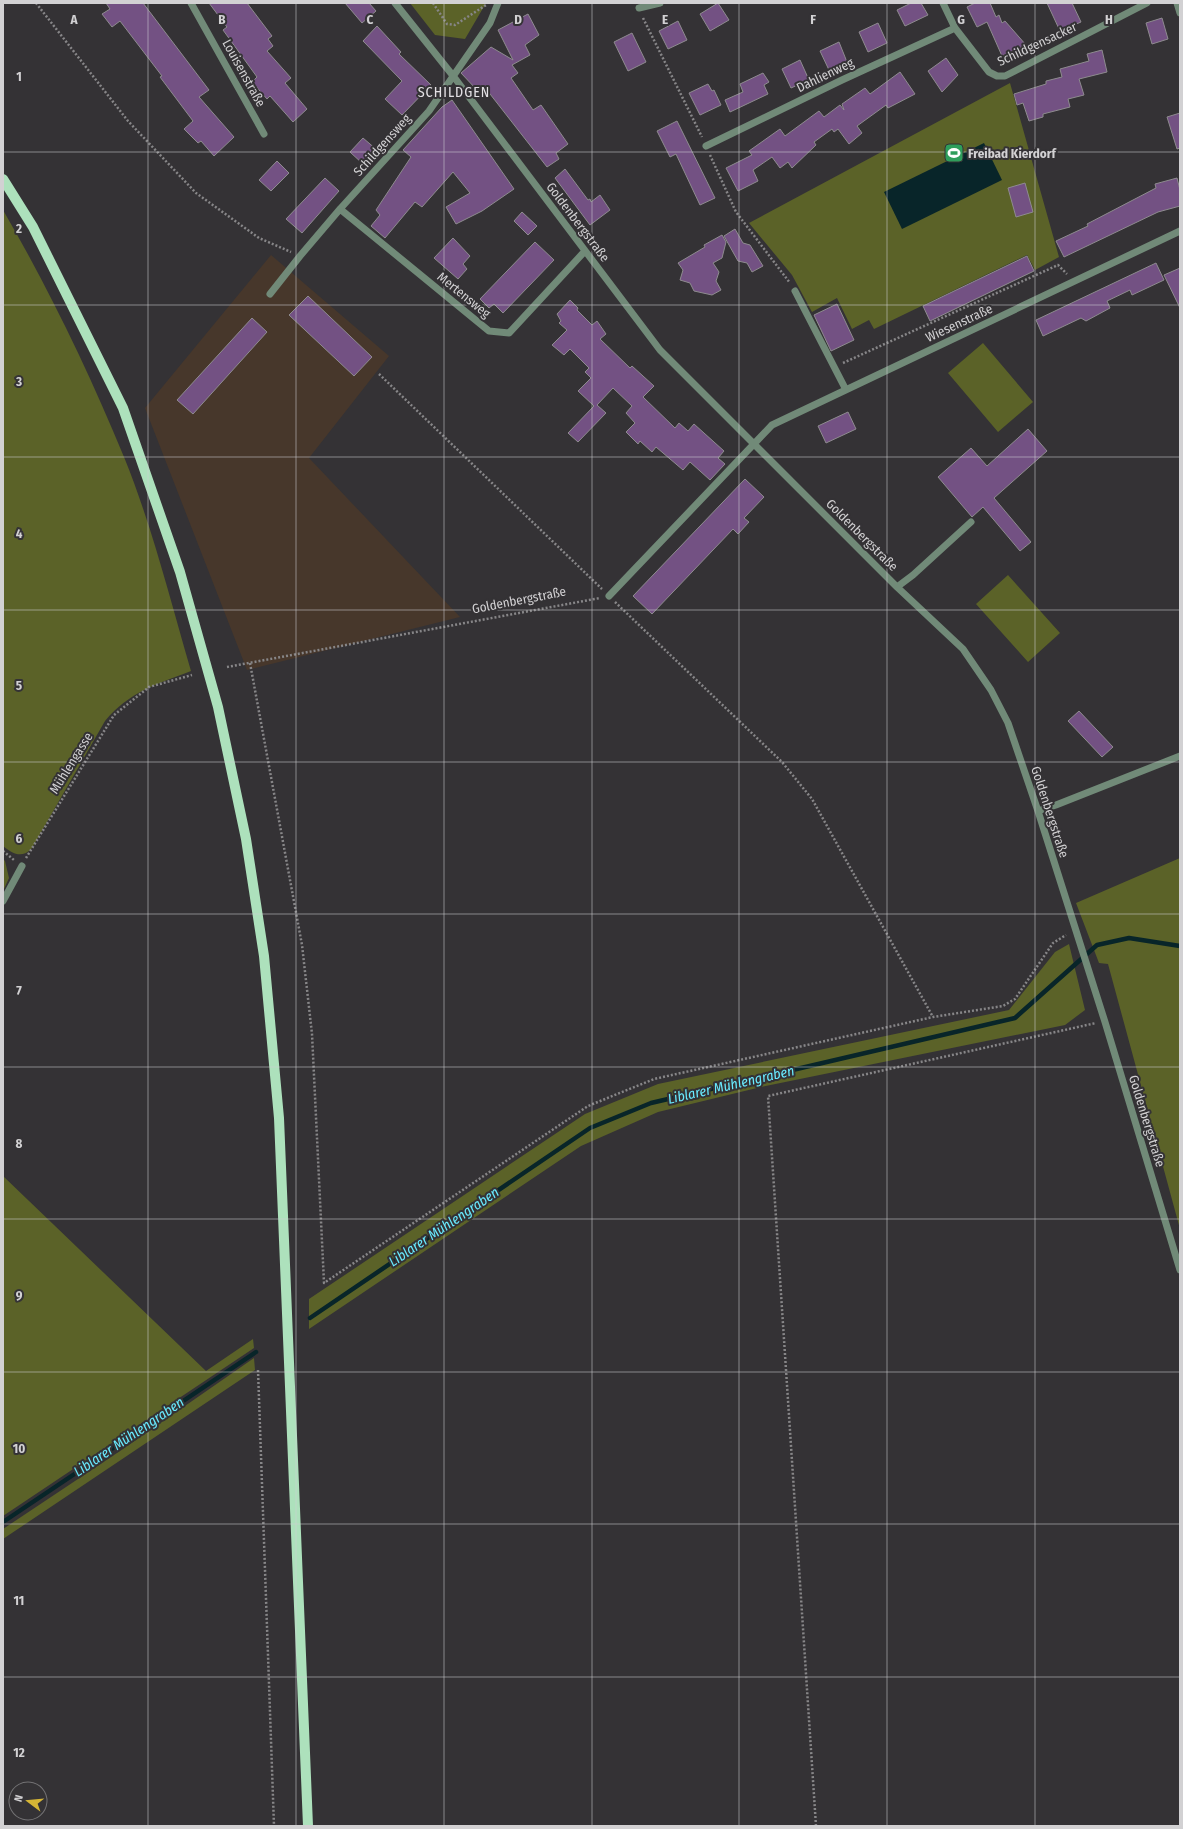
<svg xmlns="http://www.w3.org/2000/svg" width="1183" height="1829" font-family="'Fira Sans Condensed',sans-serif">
  <rect width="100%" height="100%" fill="#343235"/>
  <!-- commercial -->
  <path fill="#47372b" d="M271,255l118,101 -80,102 151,159 -213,53 -102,-262z"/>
  <!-- green -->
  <path fill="#5b6228" d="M410,3h76l-21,36 -30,-4z
    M1010,83l49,174 -24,13 -8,-15 -153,74 -5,-9 -17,9 -15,-31 -25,14 -20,-37 -43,-52z
    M3,210c46,79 86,162 121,247 28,69 46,142 67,214 -34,13 -62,21 -86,50l-73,127c-10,11 -19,6 -29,-2z
    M983,343l50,59 -35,30 -50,-59z
    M1008,575l52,58 -32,29 -52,-58z
    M1180,858v371l-72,-265 -9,-1 -23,-60z
    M3,859l2,2 4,17 -6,13z
    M1069,944l16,66 -20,15 -304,62 -103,25 -77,34 -272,183v-30l276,-185 73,-30 351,-74 46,-58z
    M3,1176l203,195 47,-32 1,9 -251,168z
    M254,1358l1,12 -252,169v-10l120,-80z"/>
  <!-- water -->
  <path fill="#082529" d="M984,143l18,37 -100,49 -18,-37z"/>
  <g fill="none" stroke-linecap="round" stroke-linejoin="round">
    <!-- stream -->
    <path stroke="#082529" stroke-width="4.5" d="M310,1318l280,-190 61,-25 364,-85 82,-73 32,-7 51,8
      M3,1522l253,-170"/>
  </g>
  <!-- building -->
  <path fill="#735183" stroke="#8e8b8f" d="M106,3h37l66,87 -10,7 35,40 -20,19 -13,-15 -3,2 -14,-14 9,-8 -33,-44 2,-1 -42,-55 -8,6 -10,-13 8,-5z
    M209,3h38l25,33 -4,3 5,7 -6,5 24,27 -6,5 22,26 -14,13 -23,-26 -3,3 -15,-17 5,-5 -34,-47 4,-3z
    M345,3h24l7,8 -14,12z
    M718,3l11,17 -19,11 -10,-17z
    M911,3h10l7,12 -23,11 -8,-16z
    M975,3h15l6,14 3,-2 3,8 3,-2 21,24 -24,11 -15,-34 -10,5 -10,-20z
    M1047,3h25l9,19 -21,9z
    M528,14l11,21 -14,10 5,10 -18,10 6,8 -7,5 22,32 8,-5 27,39 -12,9 3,6 -12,8 -64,-82 -6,5 -16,-17 30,-26 22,13 -15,-30z
    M1162,18l6,21 -16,5 -6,-21z
    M678,21l9,19 -19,9 -9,-18z
    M878,23l9,20 -19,9 -9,-20z
    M377,26l24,26 -2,2 32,31 -29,30 -17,-16 17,-18 -39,-40z
    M632,33l14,29 -18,9 -14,-29z
    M839,42l8,20 -18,8 -9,-19z
    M1102,50l5,22 -28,7 5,16 -16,4 2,8 -27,7v3l-14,4 -6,-18 -6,2 -3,-11 32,-10v-3l16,-4 -2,-8 29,-8 -2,-7z
    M946,58l12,17 -16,17 -14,-21z
    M800,60l9,20 -18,8 -9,-19z
    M900,72l15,22 -27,14 -2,-3 -29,21 5,7 -13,11 -11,-15 -4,3 -2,-3 -18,13 2,3 -24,23 -4,-6 -8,6 -8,-11 -19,13 5,11 -20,10 -12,-23 26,-13 -3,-4 31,-22 5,7 34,-25 5,6 16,-12 4,5 -2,-6 23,-16 5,6z
    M763,73l6,9 -5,3 4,9 -38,18 -5,-12 18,-8 -3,-8z
    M708,84l4,7 2,-1 7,15 -21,10 -11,-22z
    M452,100l62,89 -32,22 -26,13 -10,-17 24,-14 -17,-21 -31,35 -7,-5 -30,36 -14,-12 9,-11 -4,-5 35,-53 -8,-7 39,-43z
    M1180,113v35l-3,1 -10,-32z
    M677,121l38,77 -15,7 -24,-51 -6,3 -13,-26z
    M363,138l14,12 -14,14 -13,-12z
    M277,161l12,12 -18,18 -12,-11z
    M565,169l23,31 2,-1 1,3 9,-7 10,15 -20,15 -35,-47z
    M325,178l14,13 -37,42 -16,-14z
    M1177,178l3,12v16l-22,6 -94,45 -8,-16 32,-15 -1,-2 69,-36 -1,-4z
    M1025,183l8,29 -17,5 -8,-29z
    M522,212l15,14 -9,9 -14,-14z
    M735,229l8,14 7,2 13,21 -11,6 -5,-9 -9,-2 -14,-25z
    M722,235l4,7 -4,16 -9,5 6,9 -3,9 5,9 -9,5 -18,-4 -4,-8 -10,-3 3,-10 -5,-7 27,-16 -1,-2z
    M453,238l17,18 -7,8 4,5 -9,10 -24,-21z
    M535,242l19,18 -51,53 -9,-9 -5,4 -9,-9z
    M1027,256l7,15 -104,50 -7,-15z
    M1156,263l8,17 -32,15 -2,-5 -23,11 3,7 -24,13 -5,-3 -38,18 -7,-16z
    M1180,268v40l-16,-33z
    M308,296l64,61 -18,19 -65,-61z
    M570,300l8,8 -1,2 15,15 5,-4 9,13 -6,5 30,29 2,-2 22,20 -11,11 32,31 4,-5 9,8 6,-7 30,27 -6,7 7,6 -15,16 -20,-18 -7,8 -27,-23 -4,5 -12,-11 -2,3 -12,-12 9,-9 -9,-10 6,-7 -19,-18 -16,17 9,8 -28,29 -10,-9 26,-27 -16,-15 13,-13 -6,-6 4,-4 -19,-19 -6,6 -12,-10 15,-15 -8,-7 2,-2 -4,-7z
    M837,304l17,36 -23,11 -17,-36z
    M252,318l15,14 -74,82 -16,-14z
    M848,412l8,17 -30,14 -8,-17z
    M1028,429l19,22 -53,47 37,44 -11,9 -37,-44 -11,10 -34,-40 33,-29 16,18z
    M745,479l19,18 -20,21 5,4 -11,12 -5,-5 -81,85 -19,-18z
    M1079,711l34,36 -11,10 -34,-36z"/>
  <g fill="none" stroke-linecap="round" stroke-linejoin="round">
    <!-- path -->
    <path stroke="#878688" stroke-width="2.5" stroke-dasharray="2 2" stroke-linecap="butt" d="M36,3l92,118 68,72 63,45 32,14
      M433,3l14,21 8,1 31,-20
      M643,18l59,119
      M710,155l26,57 54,71
      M843,363l215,-98 9,9
      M379,374l223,215
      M615,602l167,160 30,37 121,218
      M250,663l52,282 10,89 12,249 264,-177 66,-27 279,-62 70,-11 12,-7 38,-56 13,-8
      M227,667l373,-69
      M3,851l11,9
      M26,858l88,-143 35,-28 43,-12
      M258,1370l16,456
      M816,1826l-48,-730 328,-73"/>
    <!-- minor -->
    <path stroke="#718a78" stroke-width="7" d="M191,3l73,131
      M395,3l59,74 206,273 237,237 66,62 28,41 17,33 30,88 67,211 75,248
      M943,3l12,25 34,44 8,4h8l142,-73
      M1177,3l3,10
      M639,8l21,-5
      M706,146l136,-66 113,-52
      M340,209l149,122 20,2 76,-82
      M795,291l51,99
      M270,294l30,-38 40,-47 89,-98 61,-88 8,-20
      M897,587l16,-12 58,-53
      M609,596l163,-171 408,-194
      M1038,811l18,-6 124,-49
      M3,901l19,-35"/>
    <!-- major -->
    <path stroke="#ade1bc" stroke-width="10" d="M3,179l30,48 90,181 57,164 38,135 28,132 18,117 15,162 29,708"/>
  </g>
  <!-- grid -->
  <path fill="none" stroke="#d2d1d3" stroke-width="1" stroke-opacity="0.55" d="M148,3v1823M296,3v1823M444,3v1823M592,3v1823M739,3v1823M887,3v1823M1035,3v1823M3,152h1177M3,305h1177M3,457h1177M3,610h1177M3,762h1177M3,914h1177M3,1067h1177M3,1219h1177M3,1372h1177M3,1524h1177M3,1677h1177"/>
  <!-- icons -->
  <defs>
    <symbol id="stadium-square" viewBox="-11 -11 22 22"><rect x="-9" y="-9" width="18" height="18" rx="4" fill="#2e9e5b" stroke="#343235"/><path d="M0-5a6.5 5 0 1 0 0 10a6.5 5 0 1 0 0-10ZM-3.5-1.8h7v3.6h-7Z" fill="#fff"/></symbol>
  </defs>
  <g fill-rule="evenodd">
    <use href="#stadium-square" x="943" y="142" width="22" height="22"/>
  </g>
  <g text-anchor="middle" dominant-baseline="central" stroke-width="4" stroke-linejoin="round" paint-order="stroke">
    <!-- street labels -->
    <g font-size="13" fill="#d2d1d3" stroke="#343235">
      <text transform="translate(1037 44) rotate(-25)">Schildgensacker</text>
      <text transform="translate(244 73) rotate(61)">Louisenstraße</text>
      <text transform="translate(825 75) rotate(-26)">Dahlienweg</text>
      <text transform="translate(382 145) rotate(-48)">Schildgensweg</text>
      <text transform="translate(578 222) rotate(53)">Goldenbergstraße</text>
      <text transform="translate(464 295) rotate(39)">Mertensweg</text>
      <text transform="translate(959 323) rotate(-25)">Wiesenstraße</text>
      <text transform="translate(862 535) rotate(45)">Goldenbergstraße</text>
      <text transform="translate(519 600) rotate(-11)">Goldenbergstraße</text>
      <text transform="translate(71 763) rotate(-58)">Mühlengasse</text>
      <text transform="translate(1050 812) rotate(72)">Goldenbergstraße</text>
      <text transform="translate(1147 1121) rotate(73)">Goldenbergstraße</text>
    </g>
    <!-- poi labels -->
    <g font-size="13" font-weight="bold" fill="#d2d1d3" stroke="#343235" text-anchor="start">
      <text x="968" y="153">Freibad Kierdorf</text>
    </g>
    <!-- neighbourhood labels -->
    <g font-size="14" letter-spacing="1" fill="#e3e0e4" stroke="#343235">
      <text x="454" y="92">SCHILDGEN</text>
    </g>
    <!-- water labels -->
    <g font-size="14" font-style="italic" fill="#69ebff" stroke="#343235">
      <text transform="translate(731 1085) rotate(-13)">Liblarer Mühlengraben</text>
      <text transform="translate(444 1227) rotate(-34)">Liblarer Mühlengraben</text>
      <text transform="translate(129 1437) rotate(-34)">Liblarer Mühlengraben</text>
    </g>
  </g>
  <g font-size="13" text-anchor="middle" font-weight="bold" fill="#d2d1d3" stroke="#343235" stroke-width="4" stroke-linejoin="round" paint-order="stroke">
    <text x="74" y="24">A</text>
    <text x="222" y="24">B</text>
    <text x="370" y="24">C</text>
    <text x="518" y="24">D</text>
    <text x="665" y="24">E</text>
    <text x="813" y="24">F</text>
    <text x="961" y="24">G</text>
    <text x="1109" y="24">H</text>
    <text x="19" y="81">1</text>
    <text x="19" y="233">2</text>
    <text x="19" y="386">3</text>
    <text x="19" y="538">4</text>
    <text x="19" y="690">5</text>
    <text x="19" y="843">6</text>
    <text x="19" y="995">7</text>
    <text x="19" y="1148">8</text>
    <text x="19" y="1300">9</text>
    <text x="19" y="1453">10</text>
    <text x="19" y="1605">11</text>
    <text x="19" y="1757">12</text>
  </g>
  <!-- border -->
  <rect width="1183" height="1829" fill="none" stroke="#d2d1d3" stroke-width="8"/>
  <!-- north arrow -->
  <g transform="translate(28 1801) rotate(286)"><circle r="19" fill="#343235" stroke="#737274"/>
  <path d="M0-3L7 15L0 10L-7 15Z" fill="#d5b535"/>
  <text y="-6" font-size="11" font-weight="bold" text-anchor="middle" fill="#d2d1d3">N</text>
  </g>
</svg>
